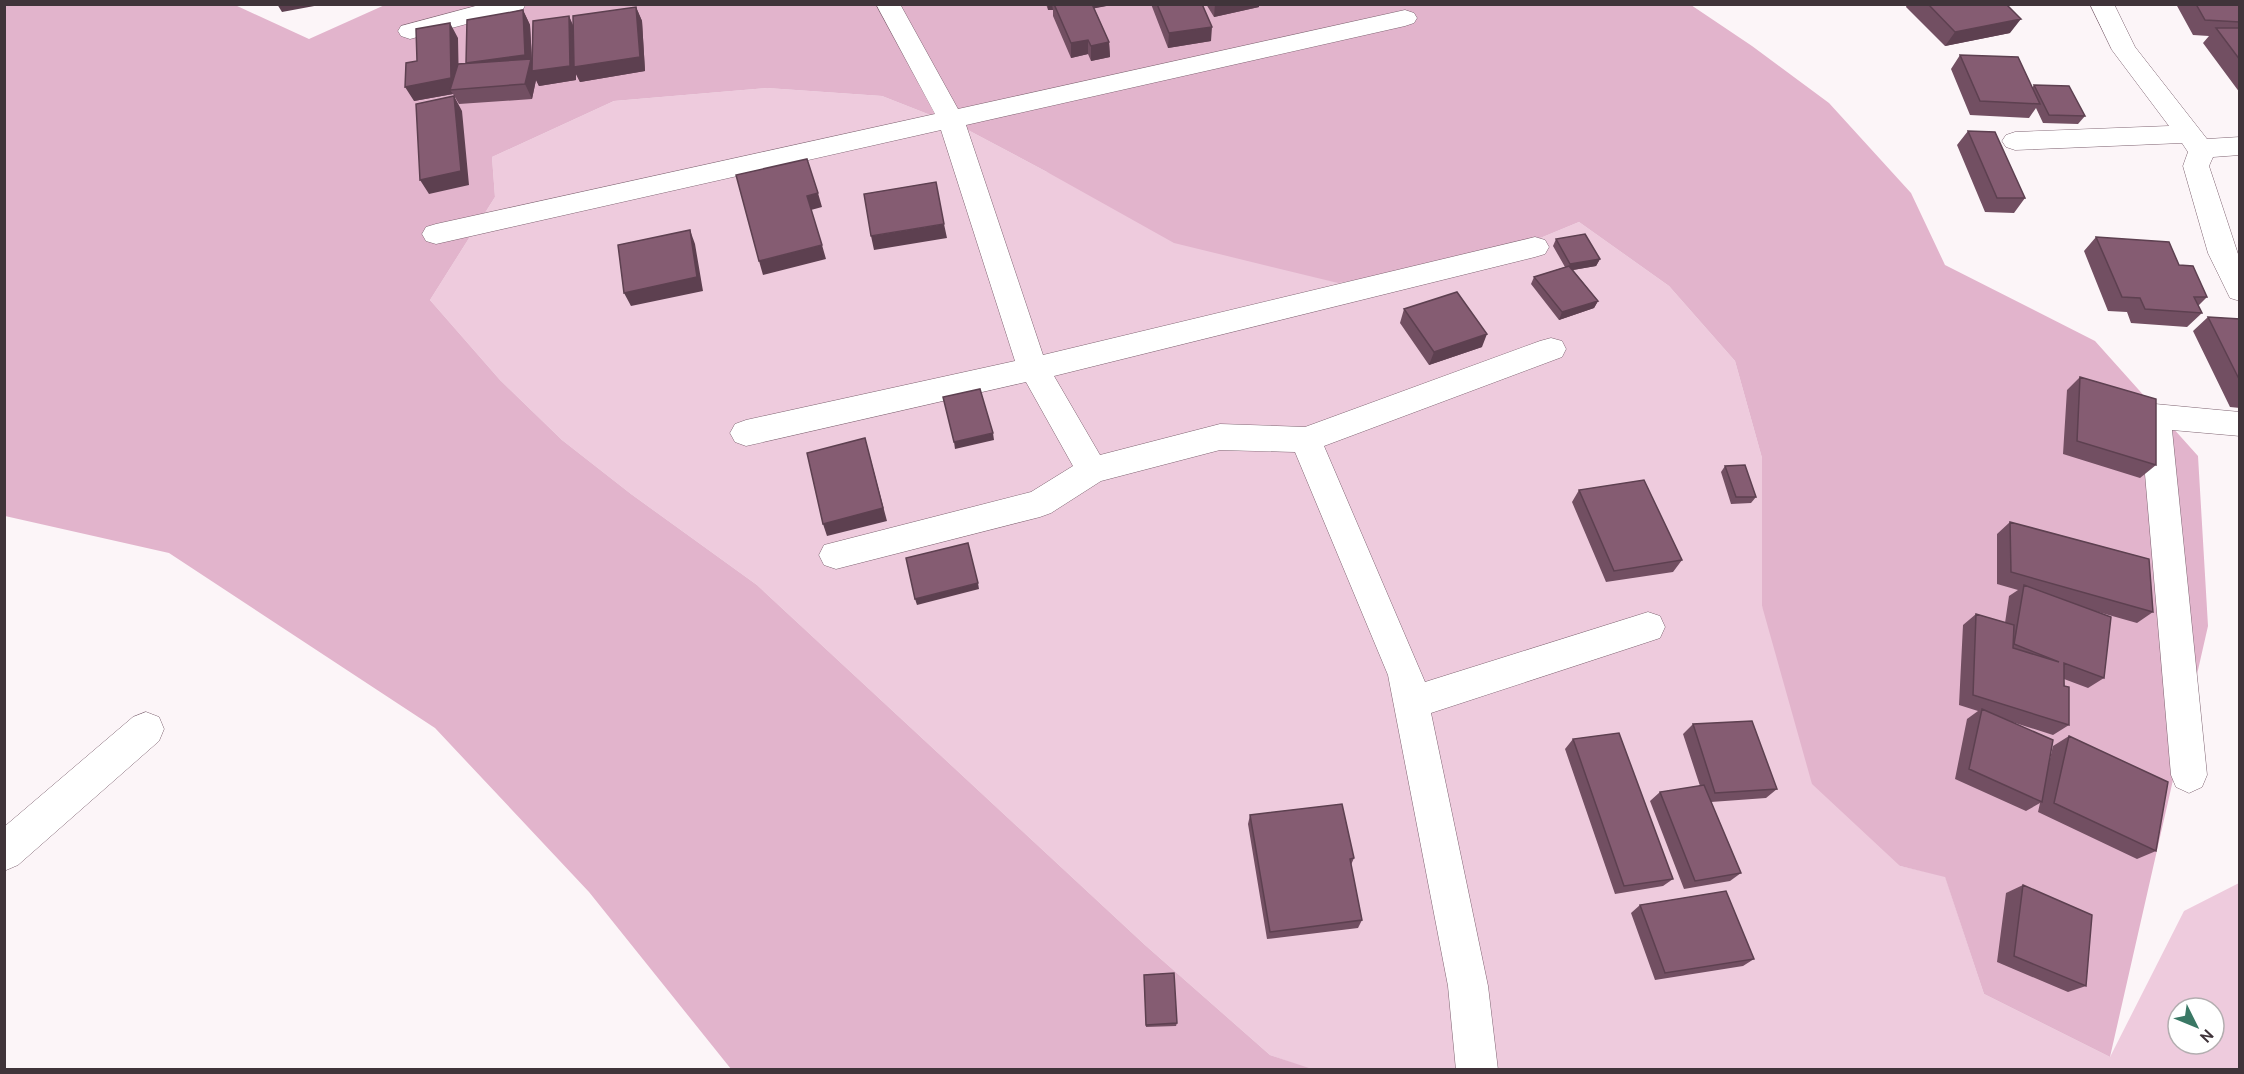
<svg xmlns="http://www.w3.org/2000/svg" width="2244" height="1074" font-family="Cabin,sans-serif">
  <rect width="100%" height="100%" fill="#fcf5f8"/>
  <!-- green -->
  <path fill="#eecbdd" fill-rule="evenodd" d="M767,88l115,8 84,33 81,43 450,84 82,-34 90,64 66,75 27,97v148l138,260 45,10 39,118 126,63 74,-146 55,-28v186l-927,1 -42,-15 -125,-110 -388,-360 -126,-91 -69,-54 -62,-60 -70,-80 65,-103 -3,-40 122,-56zM2178,1008h36v36h-36z"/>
  <!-- forest -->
  <path fill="#e2b4cc" d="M387,4l1304,1 61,41 77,57 82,90 34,72 150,76 103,115 10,170 -98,431 -126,-63 -39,-117 -45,-11 -88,-82 -50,-178v-148l-27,-97 -66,-75 -90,-64 -82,34 -159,27 -164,-40 -127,-71 -81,-43 -84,-33 -115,-8 -153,13 -122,56 3,40 -65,103 70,80 62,60 69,54 126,91 388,360 125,110 42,14h-581l-142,-177 -154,-164 -266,-175 -164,-37 -1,-511h231l74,34z"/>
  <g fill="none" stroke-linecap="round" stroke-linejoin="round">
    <defs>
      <path id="street" d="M483,4h43l-3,5 -113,30 -9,-3 -3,-5 3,-5z
        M876,4h24l58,105 447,-99 9,3 3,5 -3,5 -9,3 -439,99 77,230 492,-118 10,3 4,7 -4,7 -10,3 -481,119 46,79 120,-31 85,3 235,-86 11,-3 11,3 4,8 -4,8 -238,89 101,236 223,-70 12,4 5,11 -5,11 -12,4 -217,71 57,273 10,84h-42l-8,-84 -60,-311 -93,-223 -75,-2 -119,31 -50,32 -11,4 -204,52 -12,-4 -5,-10 5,-10 207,-53 42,-26 -47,-84 -280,64 -11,-4 -5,-9 5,-9 11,-4 269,-59 -74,-231 -505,114 -10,-3 -4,-7 4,-7 10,-3 499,-110z
        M2090,4h24l21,43 72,92 33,-2v18l-27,2 -4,9 31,94v41l-10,-3 -22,-45 -25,-87 5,-14 -6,-9 -167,7 -9,-3 -4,-6 4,-6 9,-3 154,-6 -57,-76z
        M2155,404l85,8v24l-68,-6 35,345 -5,12 -13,6 -13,-6 -5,-12 -31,-359 4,-9z
        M146,712l13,5 5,12 -5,12 -141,124 -14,6v-44l129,-110z"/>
    </defs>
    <!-- street casing -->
    <use href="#street" stroke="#7f6472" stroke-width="1"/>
    <!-- street -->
    <use href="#street" fill="#fff" fill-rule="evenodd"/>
  </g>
  <!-- wall -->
  <path fill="#724f62" d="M1046,4h71l-23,4 15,34 1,15 -19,4 -3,-7 -17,4 -18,-42v-6h-5z
    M1151,4h51l9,37 -43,7z
    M1206,4h53v3l-45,10z
    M1907,4h99l4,29 -65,13 -39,-39z
    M2176,4h64v89l-37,-50 6,-7 -16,-1z
    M636,7l6,14 3,50 -65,11 -4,-8v6l-37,6 -3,-6 -4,19 -73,5 -6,-10 -39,7 3,-40 41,-23v26h8v-1l57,-53 7,15 2,37 37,-46 4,9z
    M1960,55l72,33 2,-3 51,31 -7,8 -35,-1 -7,-15 -7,10 -59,-3 -19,-46z
    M1968,131l57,67 -11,15 -29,-1 -28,-67z
    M2096,237l111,60 -9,9 4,7 -15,14 -56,-4 -4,-11 -19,-1 -24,-60z
    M1556,239l44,20 -4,7 -23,4 25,31 -4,7 -35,12 -28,-36 3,-7 31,-10 -12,-21z
    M1404,309l78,38 -53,18 -29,-42z
    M2208,317l32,2v89l-10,-1 -37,-76z
    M2080,377l76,88 -16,13 -77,-24 4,-64z
    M1725,466l31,31 -5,6 -20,1 -10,-32z
    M1579,490l103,70 -9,12 -67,10 -34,-80z
    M2010,522l143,90 -16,11 -46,-13 13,68 -16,10 -24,-9 5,46 -16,10 -41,-13 37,41 4,-17 16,-10 87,115 -19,8 -99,-47 2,-9 -14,8 -71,-32 12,-60 11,-8 -19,-6 4,-80 13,-11 29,9 4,-27 9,-6 -21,-6v-50z
    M1693,724l84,65 -11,9 -55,4 30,71 -11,8 -46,8 -34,-88 10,-9 40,-6 -17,-52z
    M1573,739l100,140 -10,7 -48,8 -50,-145z
    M1250,815l104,43 -3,7 11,55 -4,8 -91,11 -19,-115z
    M2023,885l63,101 -18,6 -71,-30 9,-69z
    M1640,905l114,54 -11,7 -88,14 -24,-67z
    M1144,978l33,45 -1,3 -30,1z"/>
  <!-- shaded-wall -->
  <path fill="#5d4050" d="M277,4h48l-43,8z
    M1048,4h4l1,6h-5z
    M1091,4h26l-26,5z
    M1215,4h44v3l-45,10z
    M636,7l6,14 3,50 -65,11 -4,-8v6l-37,6 -3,-6 -4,19 -7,-15 -52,-7 -7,-14 57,-53 7,15 2,35 4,11 33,-55 6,15z
    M2021,19l-11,14 -65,13 10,-14z
    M450,23l8,15 1,51 -9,1 3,4 -39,7 -9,-14z
    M1212,27l-1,14 -43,7 1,-15z
    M1088,40v14l-17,4v-15z
    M1109,42l1,15 -19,4v-15z
    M454,96l8,15 7,74 -40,9 -9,-14z
    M818,193l4,14 -11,3 -4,-14z
    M944,224l3,14 -73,12 -3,-14z
    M690,230l5,14 8,47 -72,15 -7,-13z
    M822,245l4,14 -63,16 -4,-14z
    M1600,259l-4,7 -29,5 3,-7z
    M1598,301l-4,7 -35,12 3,-8z
    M1487,334l-5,13 -53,18 5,-13z
    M993,433l1,7 -39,9 -1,-7z
    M865,438l22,83 -60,15 -4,-12z
    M978,583l1,6 -62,16 -2,-6z"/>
  <!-- building -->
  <path fill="#855c72" stroke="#5d4050" stroke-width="1.5" d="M1054,4h38l17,38 -18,4 -3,-6 -17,3z
    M1157,4h45l10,23 -43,6z
    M1928,4h78l15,15 -66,13z
    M2196,4h44v18l-35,-2z
    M636,7l4,50 -66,10 -1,-51z
    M523,10l2,45 -59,8 1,-43z
    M569,16l1,50 -38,5 1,-50z
    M450,23l1,55 -46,9 1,-24 11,-2 -1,-32z
    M2216,28h24v32z
    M1960,55l58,2 22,47 -60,-3z
    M531,59l-6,25 -75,6 8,-26z
    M2034,85l35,1 16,30 -36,-1z
    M454,96l7,75 -41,9 -4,-76z
    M1968,131l27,1 30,66h-28z
    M807,159l11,34 -11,3 15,49 -63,16 -23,-86z
    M936,182l8,42 -73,12 -7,-42z
    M690,230l7,47 -73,16 -6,-48z
    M1585,234l15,25 -30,5 -14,-25z
    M2096,237l73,5 10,23 14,1 14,31h-13l8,16 -57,-4 -5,-11 -18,-1z
    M1569,266l29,35 -36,11 -28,-35z
    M1457,292l30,42 -53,18 -30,-43z
    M2208,317l32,2v62z
    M2080,377l76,22v66l-79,-24z
    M980,389l13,44 -39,9 -11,-45z
    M865,438l18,70 -60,16 -16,-71z
    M1745,465l11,32h-20l-11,-31z
    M1644,480l38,80 -68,11 -35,-81z
    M2010,522l139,37 4,53 -142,-40z
    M968,543l10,40 -63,16 -9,-41z
    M2024,585l87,32 -7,61 -40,-15v23l5,1v38l-96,-30 3,-81 38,11 -1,23 46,14 -45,-18z
    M1982,709l71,31 -11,62 -73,-33z
    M1752,721l25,68 -62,4 -22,-69z
    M1619,733l54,146 -49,7 -51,-147z
    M2069,736l99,46 -12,69 -102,-48z
    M1704,785l37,88 -46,8 -35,-89z
    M1342,804l12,54 -4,1 12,61 -92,12 -20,-117z
    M2023,885l69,30 -6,71 -72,-30z
    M1726,891l28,68 -89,14 -25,-68z
    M1174,973l3,50 -31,2 -2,-50z"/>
  <!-- border -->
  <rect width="2244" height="1074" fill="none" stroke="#40343a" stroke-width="12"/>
  <!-- north arrow -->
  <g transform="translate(2196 1026) rotate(133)"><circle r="28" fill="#ffffff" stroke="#b3aeb0" stroke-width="1.5"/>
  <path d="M0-4.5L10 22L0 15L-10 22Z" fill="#3a7865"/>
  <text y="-9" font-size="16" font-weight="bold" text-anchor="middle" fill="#40343a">N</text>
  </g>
</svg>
